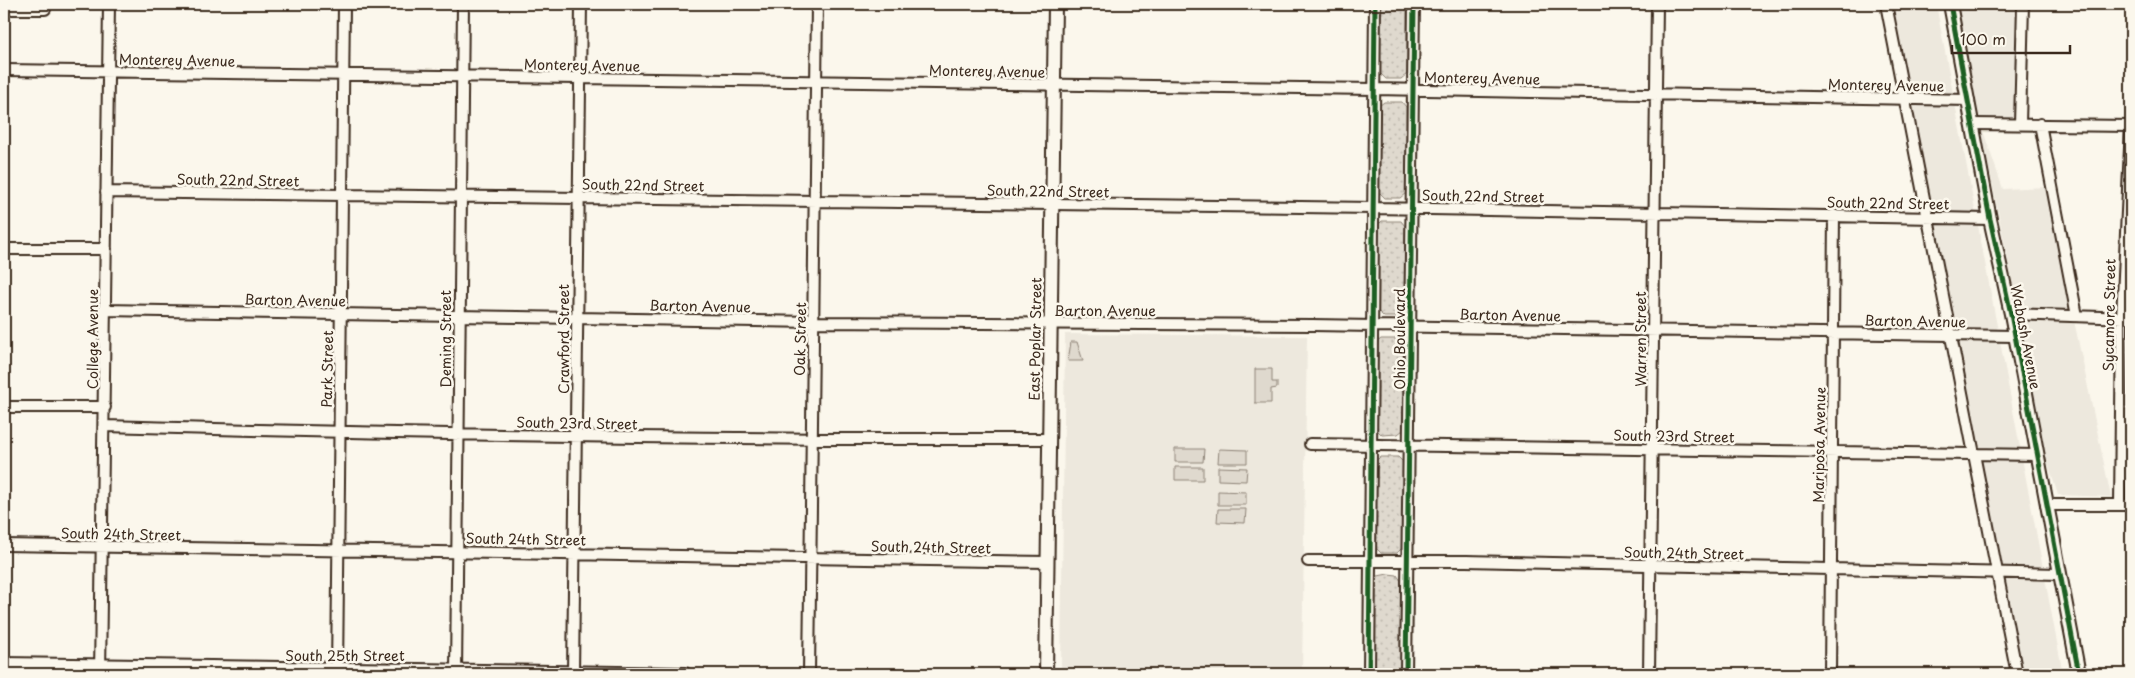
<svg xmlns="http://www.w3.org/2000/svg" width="2135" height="678" font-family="'Playpen Sans',sans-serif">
  <defs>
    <pattern id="grass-dots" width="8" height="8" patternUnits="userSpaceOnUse" patternTransform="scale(1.25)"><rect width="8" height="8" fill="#dfd9ce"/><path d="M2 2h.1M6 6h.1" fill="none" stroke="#c0bab0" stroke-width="1.8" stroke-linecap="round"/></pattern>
  </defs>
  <rect width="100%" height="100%" fill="#fbf7ec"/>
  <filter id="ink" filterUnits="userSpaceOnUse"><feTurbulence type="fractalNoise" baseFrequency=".02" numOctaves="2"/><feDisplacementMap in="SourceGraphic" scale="10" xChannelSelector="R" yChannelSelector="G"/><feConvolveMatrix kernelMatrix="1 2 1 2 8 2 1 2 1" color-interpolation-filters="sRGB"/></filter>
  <g filter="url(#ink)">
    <!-- built -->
    <path fill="#ede8dd" d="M1889,4h47l127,670h-42l-1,-23z
      M1955,4h64v126l-37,-2 21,61 43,-2 65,310 -53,-2 -13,-41 -19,-107z
      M1065,334l242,2 -5,338h-239l-2,-4z"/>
    <!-- grass -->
    <path fill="url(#grass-dots)" stroke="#8d8276" d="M1380,4h27v70l-6,5h-15l-7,-7z
      M1384,102h18l4,5v86l-6,5h-15l-7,-7 1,-85z
      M1382,221h19l4,5 -1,86 -5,5h-15l-7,-7 1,-85z
      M1381,339h18l5,5 -1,86 -5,4 -16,1 -7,-7 1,-85z
      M1380,457h18l5,5 -1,86 -5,5h-16l-7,-7 2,-85z
      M1388,574l9,1 4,6v85l-6,5h-16l-6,-6 1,-85 4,-4z"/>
    <!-- garden -->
    <path fill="#dfd9ce" stroke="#8d8276" d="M1071,342h6l6,19h-15z
      M1255,369h17v13h5v6l-6,1v14h-16z
      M1175,449h29l-1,13h-28z
      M1219,449l28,1v13h-29z
      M1175,467h28v13h-28z
      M1218,467l29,1 -1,13 -28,-1z
      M1218,491l28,1v13h-28z
      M1218,509h28l-1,14 -28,-1z"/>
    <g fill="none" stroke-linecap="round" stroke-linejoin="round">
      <defs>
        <path id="minor" d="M1886,4l131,670
          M4,9h41
          M4,70l1371,19 594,11
          M1973,124l158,2
          M2020,124l3,-120
          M2040,124l37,192
          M106,192l1267,16 617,11
          M4,249h102
          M105,310l709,12 498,3 703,11
          M2011,314l120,4
          M4,407h101
          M105,426c314,9 629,14 944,13
          M1310,444l727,11
          M2046,505h85
          M2120,505l2,-187 9,-192
          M4,545l1044,17
          M1308,561h158l594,13
          M100,674l9,-670
          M337,674l7,-670
          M456,674l7,-670
          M573,674l8,-670
          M809,674l8,-670
          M1369,674l6,-670
          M1406,674l8,-670
          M1649,674l8,-670
          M1830,674l4,-459"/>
        <path id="major" d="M1950,4l40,215 21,95 68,360
          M4,664l681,10
          M1046,674l9,-670"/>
      </defs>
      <!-- minor casing -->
      <use href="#minor" stroke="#3b2a1e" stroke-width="14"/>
      <!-- major casing -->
      <use href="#major" stroke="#3b2a1e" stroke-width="16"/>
      <!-- minor -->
      <use href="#minor" stroke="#fbf7ec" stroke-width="10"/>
      <!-- major -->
      <use href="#major" stroke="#fbf7ec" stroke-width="12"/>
      <defs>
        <path id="cycleway" d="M1950,4l40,215 21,95 68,360
          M1369,674l6,-670
          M1406,674l8,-670"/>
      </defs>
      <!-- cycleway casing -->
      <use href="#cycleway" stroke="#fbf7ec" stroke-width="8"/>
      <!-- cycleway -->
      <use href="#cycleway" stroke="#1b5e20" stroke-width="5"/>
    </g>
  </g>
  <g text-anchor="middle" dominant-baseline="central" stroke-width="5" stroke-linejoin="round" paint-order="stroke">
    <!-- street labels -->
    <g font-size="14" fill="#3b2a1e" stroke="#fbf7ec">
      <text transform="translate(177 60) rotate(1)">Monterey Avenue</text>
      <text transform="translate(582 65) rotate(1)">Monterey Avenue</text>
      <text transform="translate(987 71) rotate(1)">Monterey Avenue</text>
      <text transform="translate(1482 78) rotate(1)">Monterey Avenue</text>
      <text transform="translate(1886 85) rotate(1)">Monterey Avenue</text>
      <text transform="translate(238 180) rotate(1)">South 22nd Street</text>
      <text transform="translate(643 185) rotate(1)">South 22nd Street</text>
      <text transform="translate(1048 191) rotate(1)">South 22nd Street</text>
      <text transform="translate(1483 196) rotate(1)">South 22nd Street</text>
      <text transform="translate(1888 203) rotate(1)">South 22nd Street</text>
      <text transform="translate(295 300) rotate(1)">Barton Avenue</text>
      <text transform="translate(700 306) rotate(1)">Barton Avenue</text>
      <text x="1105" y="310">Barton Avenue</text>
      <text transform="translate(1510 315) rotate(1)">Barton Avenue</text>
      <text transform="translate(2109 315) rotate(-89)">Sycamore Street</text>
      <text transform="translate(1915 321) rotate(1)">Barton Avenue</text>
      <text transform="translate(2026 337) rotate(79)">Wabash Avenue</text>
      <text transform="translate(92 339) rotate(-90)">College Avenue</text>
      <text transform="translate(445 339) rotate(-90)">Deming Street</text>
      <text transform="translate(563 339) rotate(-90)">Crawford Street</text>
      <text transform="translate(800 339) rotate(-89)">Oak Street</text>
      <text transform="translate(1035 339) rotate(-89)">East Poplar Street</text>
      <text transform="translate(1399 339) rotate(-90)">Ohio Boulevard</text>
      <text transform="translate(1640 339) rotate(-90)">Warren Street</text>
      <text transform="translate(327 369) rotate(-89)">Park Street</text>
      <text transform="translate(577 423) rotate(1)">South 23rd Street</text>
      <text transform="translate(1674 436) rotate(1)">South 23rd Street</text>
      <text transform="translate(1819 445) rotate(-89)">Mariposa Avenue</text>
      <text transform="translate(121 534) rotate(1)">South 24th Street</text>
      <text transform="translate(526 539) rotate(1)">South 24th Street</text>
      <text transform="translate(931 547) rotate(1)">South 24th Street</text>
      <text transform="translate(1684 553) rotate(1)">South 24th Street</text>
      <text x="345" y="655">South 25th Street</text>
    </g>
  </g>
  <!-- margin -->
  <rect width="2135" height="678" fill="none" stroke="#fbf7ec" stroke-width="20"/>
  <rect x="10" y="10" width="2115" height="658" fill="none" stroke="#3b2a1e" stroke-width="2" filter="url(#ink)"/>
  <!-- scale -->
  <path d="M1952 45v8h118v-8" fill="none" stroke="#3b2a1e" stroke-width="2.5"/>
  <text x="1960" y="45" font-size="15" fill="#3b2a1e" stroke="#fbf7ec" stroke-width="4" paint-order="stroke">100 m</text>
</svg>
